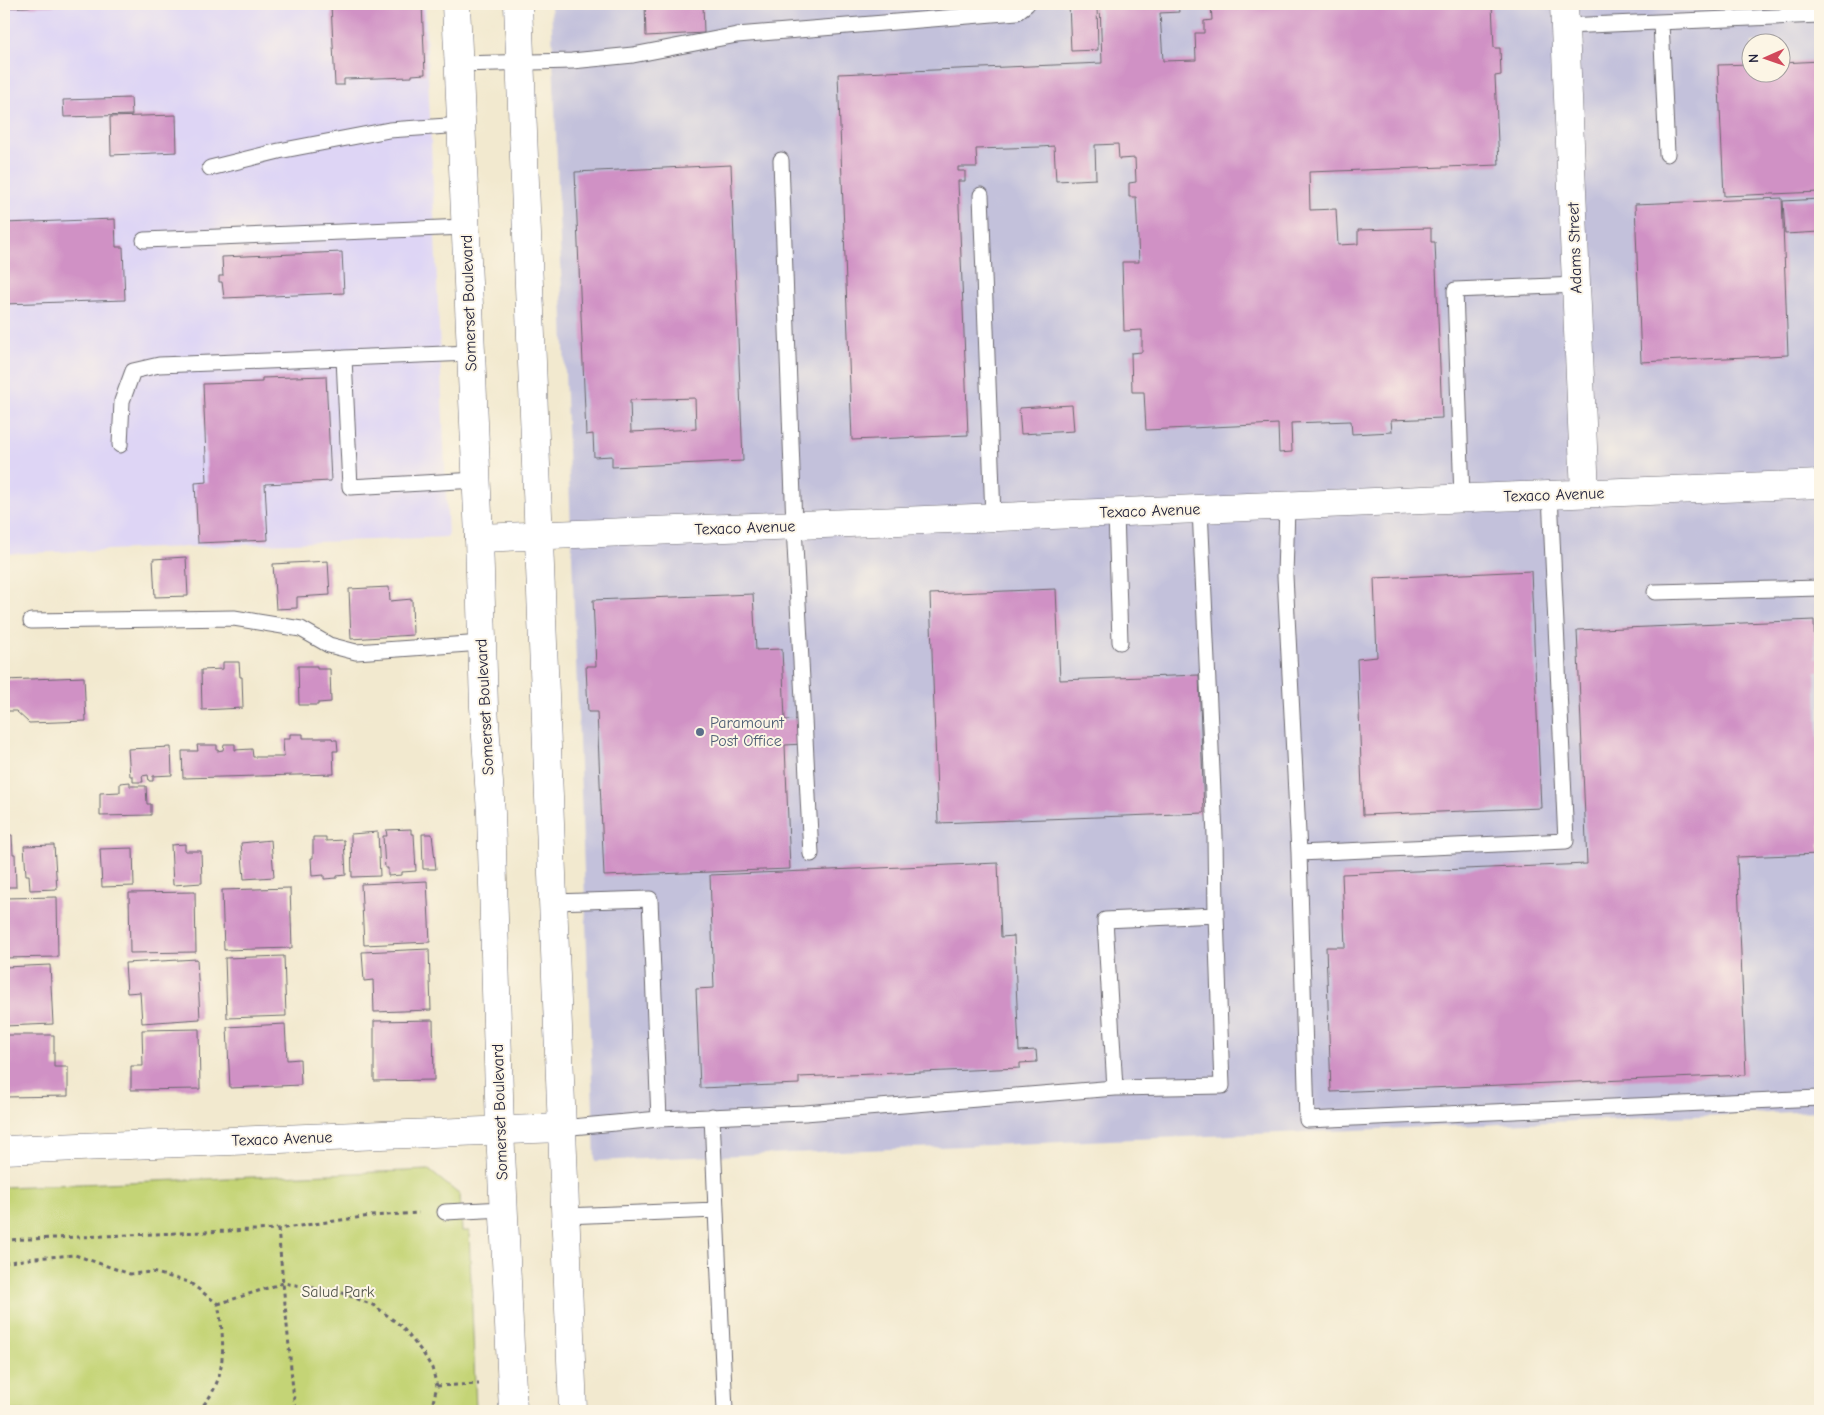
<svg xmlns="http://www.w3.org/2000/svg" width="1824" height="1415" font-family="'Comic Neue',sans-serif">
  <rect width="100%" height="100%" fill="#fcf5e5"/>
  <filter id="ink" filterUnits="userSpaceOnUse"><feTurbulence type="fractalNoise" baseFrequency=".02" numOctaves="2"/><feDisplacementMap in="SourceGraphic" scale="10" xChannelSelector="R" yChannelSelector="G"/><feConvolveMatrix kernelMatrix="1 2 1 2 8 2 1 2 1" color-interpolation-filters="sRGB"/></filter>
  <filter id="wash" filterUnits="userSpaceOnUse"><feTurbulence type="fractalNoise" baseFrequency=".0096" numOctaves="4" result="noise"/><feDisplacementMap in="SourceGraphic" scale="20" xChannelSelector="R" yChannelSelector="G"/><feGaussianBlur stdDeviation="1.12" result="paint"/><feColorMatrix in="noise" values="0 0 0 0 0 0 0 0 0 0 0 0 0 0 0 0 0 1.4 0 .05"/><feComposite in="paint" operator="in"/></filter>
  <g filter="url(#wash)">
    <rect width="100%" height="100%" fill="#f2e9cf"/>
    <!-- built -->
    <path fill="#ded5f5" d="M4,4h421l23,533 -444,17z"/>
    <!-- industrial -->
    <path fill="#c3c1db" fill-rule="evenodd" d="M551,4h1269v1107l-1225,50zM1752,42h30v30h-30z"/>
    <!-- green -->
    <path fill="#c4d476" stroke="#737b58" d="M429,1170l31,25 2,36h7l7,180h-472v-224z"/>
    <g id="blocks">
      <!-- building -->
      <path fill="#d091c5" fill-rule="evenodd" d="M4,4h59v1l-59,3z
        M331,4h91l3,70 -13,1v2l-68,2v6h-9z
        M645,4h58l1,29 -58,3z
        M1069,4h28l1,46 -27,1z
        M1100,4h78l1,8 -19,1 3,48 33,-1 -1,-27h9v-12l8,-1 -1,-16h281l2,44h6l1,27 -6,1 4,89 -190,7 1,38 26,-1 2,36 20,-1v-14l73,-2v14h4l7,176 -51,2 1,12 -40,2 -1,-13 -60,2 1,29 -13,1 -1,-29 -132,6 -2,-38h-12l-1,-39 11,-1v-22l-18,1 -2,-69h17l-3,-65h-7v-14l7,-1 -1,-24 -16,1 -1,-15 -23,1 1,34 -40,2 -2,-35 -14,1 -64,2 1,18h-19v4h7v10h-7l10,254 -116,5 -14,-366 264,-11z
        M1820,61v131l-96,4 -6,-131 34,-1v8h30v-9z
        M131,98l1,17 -68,2 -1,-17z
        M176,115l1,37 -66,3 -1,-38z
        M731,165l12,296 -131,6v-11l-18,1 -1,-23 -7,1 -11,-263zM695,398l1,31 -65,3 -1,-32z
        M1782,198l6,157 -147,7 -6,-158z
        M1820,199v33l-35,2 -2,-33z
        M115,219l1,28h7l2,53 -121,4v-81z
        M342,252l2,41 -120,5 -2,-16h-3v-6h4l-1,-19z
        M326,376l5,105 -66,3 3,56 -70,3 -3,-60 12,-1 -4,-98 59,-2v-4z
        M1072,405l2,26 -53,3 -2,-26z
        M186,557l2,39 -33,1 -2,-38z
        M328,561l2,34 -33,2v11l-21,1 -3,-45z
        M1531,571l10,237 -178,7 -6,-156 20,-2 -3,-79z
        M389,587l1,14 22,-2 1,36 -62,4 -2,-50z
        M1056,589l4,91 139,-5 5,138 -266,10 -8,-229z
        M753,594l3,56 26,-1 3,71 17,-1 1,25 -18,1 5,124 -186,7 -7,-164h-9l-2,-46h10l-3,-66z
        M1814,620l1,39 5,-1v14h-5l5,117v65l-83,3 9,218 -415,17 -5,-145h19l-3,-73 245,-10 -10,-234z
        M223,662h16l1,15h2l1,31 -41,2 -1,-40 22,-1z
        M298,666h19v3h13l1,33 -13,1v2h-19z
        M84,677l2,44 -57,2 -13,-12h-12v-31z
        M290,734h13v4h29l1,2h4l1,11h-5l1,23 -151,4 -1,-27h16l-1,-6h20v6l6,-1 1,-6h11v6l17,-1 1,8h31l-1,-18h7z
        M171,747l1,28 -19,1v5h-4l-1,-6 -6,1 1,6h-10v-6h-3l-2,-27z
        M130,782v4h16l1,18h4v11l-51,1v-23l20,-1v-9z
        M411,829v5h3l2,37 -14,1v3l-14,1v-8h-3l-2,-32h4l-1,-6z
        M378,832l2,44 -28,1 -1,-43z
        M422,834h10l4,35h-13z
        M4,835h8l1,19h2l1,33h-12z
        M313,837h13v4l18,-1 2,35 -9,1v2l-13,1v-4l-12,1 -1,-18h2z
        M271,840l3,37 -30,2 -3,-36z
        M185,844v7h16l1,32 -29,2 -2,-40z
        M54,845l3,44 -27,1 -1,-15h-3l-2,-29z
        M133,848l1,38 -32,1 -2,-38z
        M998,863l3,74 13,-1 5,115 17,-1 1,12 -17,1v5l-221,9v7l-99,4 -4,-99 18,-1 -4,-113z
        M427,881l3,61 -66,3 -3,-61z
        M290,888l2,60 -68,2 -2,-60z
        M195,892l1,60 -66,1 -1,-60z
        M57,897l1,60 -54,1v-60z
        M429,949l2,61 -57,2 -1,-32 -9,1 -2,-29z
        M284,956l2,60 -59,2 -2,-60z
        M197,959l3,60 -58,4 -2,-31 -13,1 -2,-30z
        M50,965l3,59 -49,2v-59z
        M433,1020l1,60 -60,1v-60z
        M285,1024l2,36 13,-1 1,26 -71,3 -3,-61z
        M199,1029l1,60 -69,1v-24h12l-1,-36z
        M4,1035h50v32h14v29l-64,1z"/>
    </g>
  </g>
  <g filter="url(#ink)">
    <use href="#blocks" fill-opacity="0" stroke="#6b686f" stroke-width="1"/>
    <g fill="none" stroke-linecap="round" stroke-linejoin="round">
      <defs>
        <path id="lane" d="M1661,22l6,132
          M1565,26l255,-11
          M459,64l113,-3 61,-6 104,-20 280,-23 10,-8
          M781,160l13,366 17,328
          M210,168l69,-17 110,-21 73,-5
          M981,195l12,322
          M144,240l322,-13
          M471,353l-127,5 6,129 127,-7
          M120,445l2,-44 11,-30 26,-6 185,-7
          M1462,498l-7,-208 121,-5
          M1287,506l-2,70 14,277 267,-12 -16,-346
          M1200,509l15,327 1,79
          M1116,513l4,129
          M1655,592l165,-4
          M31,621l203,-3 67,11 28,16 27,7 126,-9
          M1299,853l8,267 513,-22
          M553,902l97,-3 9,220
          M561,1128l98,-9 146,-6 310,-25 107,-2 -6,-171 -111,5 10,168
          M716,1210l9,201
          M445,1212l59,-3
          M565,1216l151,-6 -4,-94"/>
        <path id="street" d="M1564,4l21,489
          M479,538l1341,-54
          M4,1150l557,-22"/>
        <path id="secondary" d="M456,4l23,534 5,169 7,106 9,317 13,281
          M518,4l55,1407"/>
      </defs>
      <!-- lane casing -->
      <use href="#lane" stroke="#6b686f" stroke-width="17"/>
      <!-- street casing -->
      <use href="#street" stroke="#6b686f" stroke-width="29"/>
      <!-- secondary casing -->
      <use href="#secondary" stroke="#6b686f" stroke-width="29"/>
      <!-- path -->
      <path stroke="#6b686f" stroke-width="3" stroke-dasharray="4 4" stroke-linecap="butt" d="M278,1229l17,182
        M4,1240l274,-11 92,-13 49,-3
        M4,1263l31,-5 40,-3 55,19 22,-2 37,10 29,22c7,36 10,81 -21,107
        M218,1304l65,-21 57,9 35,14 26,20 22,27 9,15 5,18 -4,16 -7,9
        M437,1386l42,-2"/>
      <!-- lane -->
      <use href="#lane" stroke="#fff" stroke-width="15"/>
      <!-- street -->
      <use href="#street" stroke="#fff" stroke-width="28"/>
      <!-- secondary -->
      <use href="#secondary" stroke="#fff" stroke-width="28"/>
    </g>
  </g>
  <!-- markers -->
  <circle fill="#5c6f8a" stroke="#fcf5e5" stroke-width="2" cx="700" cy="732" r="5"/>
  <g text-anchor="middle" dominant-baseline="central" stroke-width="4" stroke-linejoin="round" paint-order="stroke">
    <!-- street labels -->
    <g font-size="16" fill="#22223b" stroke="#fcf5e5">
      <text transform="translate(1575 248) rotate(-92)">Adams Street</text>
      <text transform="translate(469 303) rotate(-92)">Somerset Boulevard</text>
      <text transform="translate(1554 495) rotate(-2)">Texaco Avenue</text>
      <text transform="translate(1150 511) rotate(-2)">Texaco Avenue</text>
      <text transform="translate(745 528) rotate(-2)">Texaco Avenue</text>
      <text transform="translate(485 707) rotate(-93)">Somerset Boulevard</text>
      <text transform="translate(500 1112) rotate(-92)">Somerset Boulevard</text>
      <text transform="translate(282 1139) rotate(-2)">Texaco Avenue</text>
    </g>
    <!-- service labels -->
    <g font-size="16" fill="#4e5e75" stroke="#fcf5e5" text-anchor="start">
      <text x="710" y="723">Paramount<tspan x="710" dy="18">Post Office</tspan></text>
    </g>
    <!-- park labels -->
    <g font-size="16" fill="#53574d" stroke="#fcf5e5">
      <text x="338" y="1292">Salud Park</text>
    </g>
  </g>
  <!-- margin -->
  <rect width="1824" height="1415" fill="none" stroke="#fcf5e5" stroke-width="20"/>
  <!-- north arrow -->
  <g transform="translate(1766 58) rotate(268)"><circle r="24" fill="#fcf5e5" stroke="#a5a1a1"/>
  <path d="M0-4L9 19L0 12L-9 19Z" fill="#d1495b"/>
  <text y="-8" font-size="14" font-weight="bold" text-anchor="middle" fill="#22223b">N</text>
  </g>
</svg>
